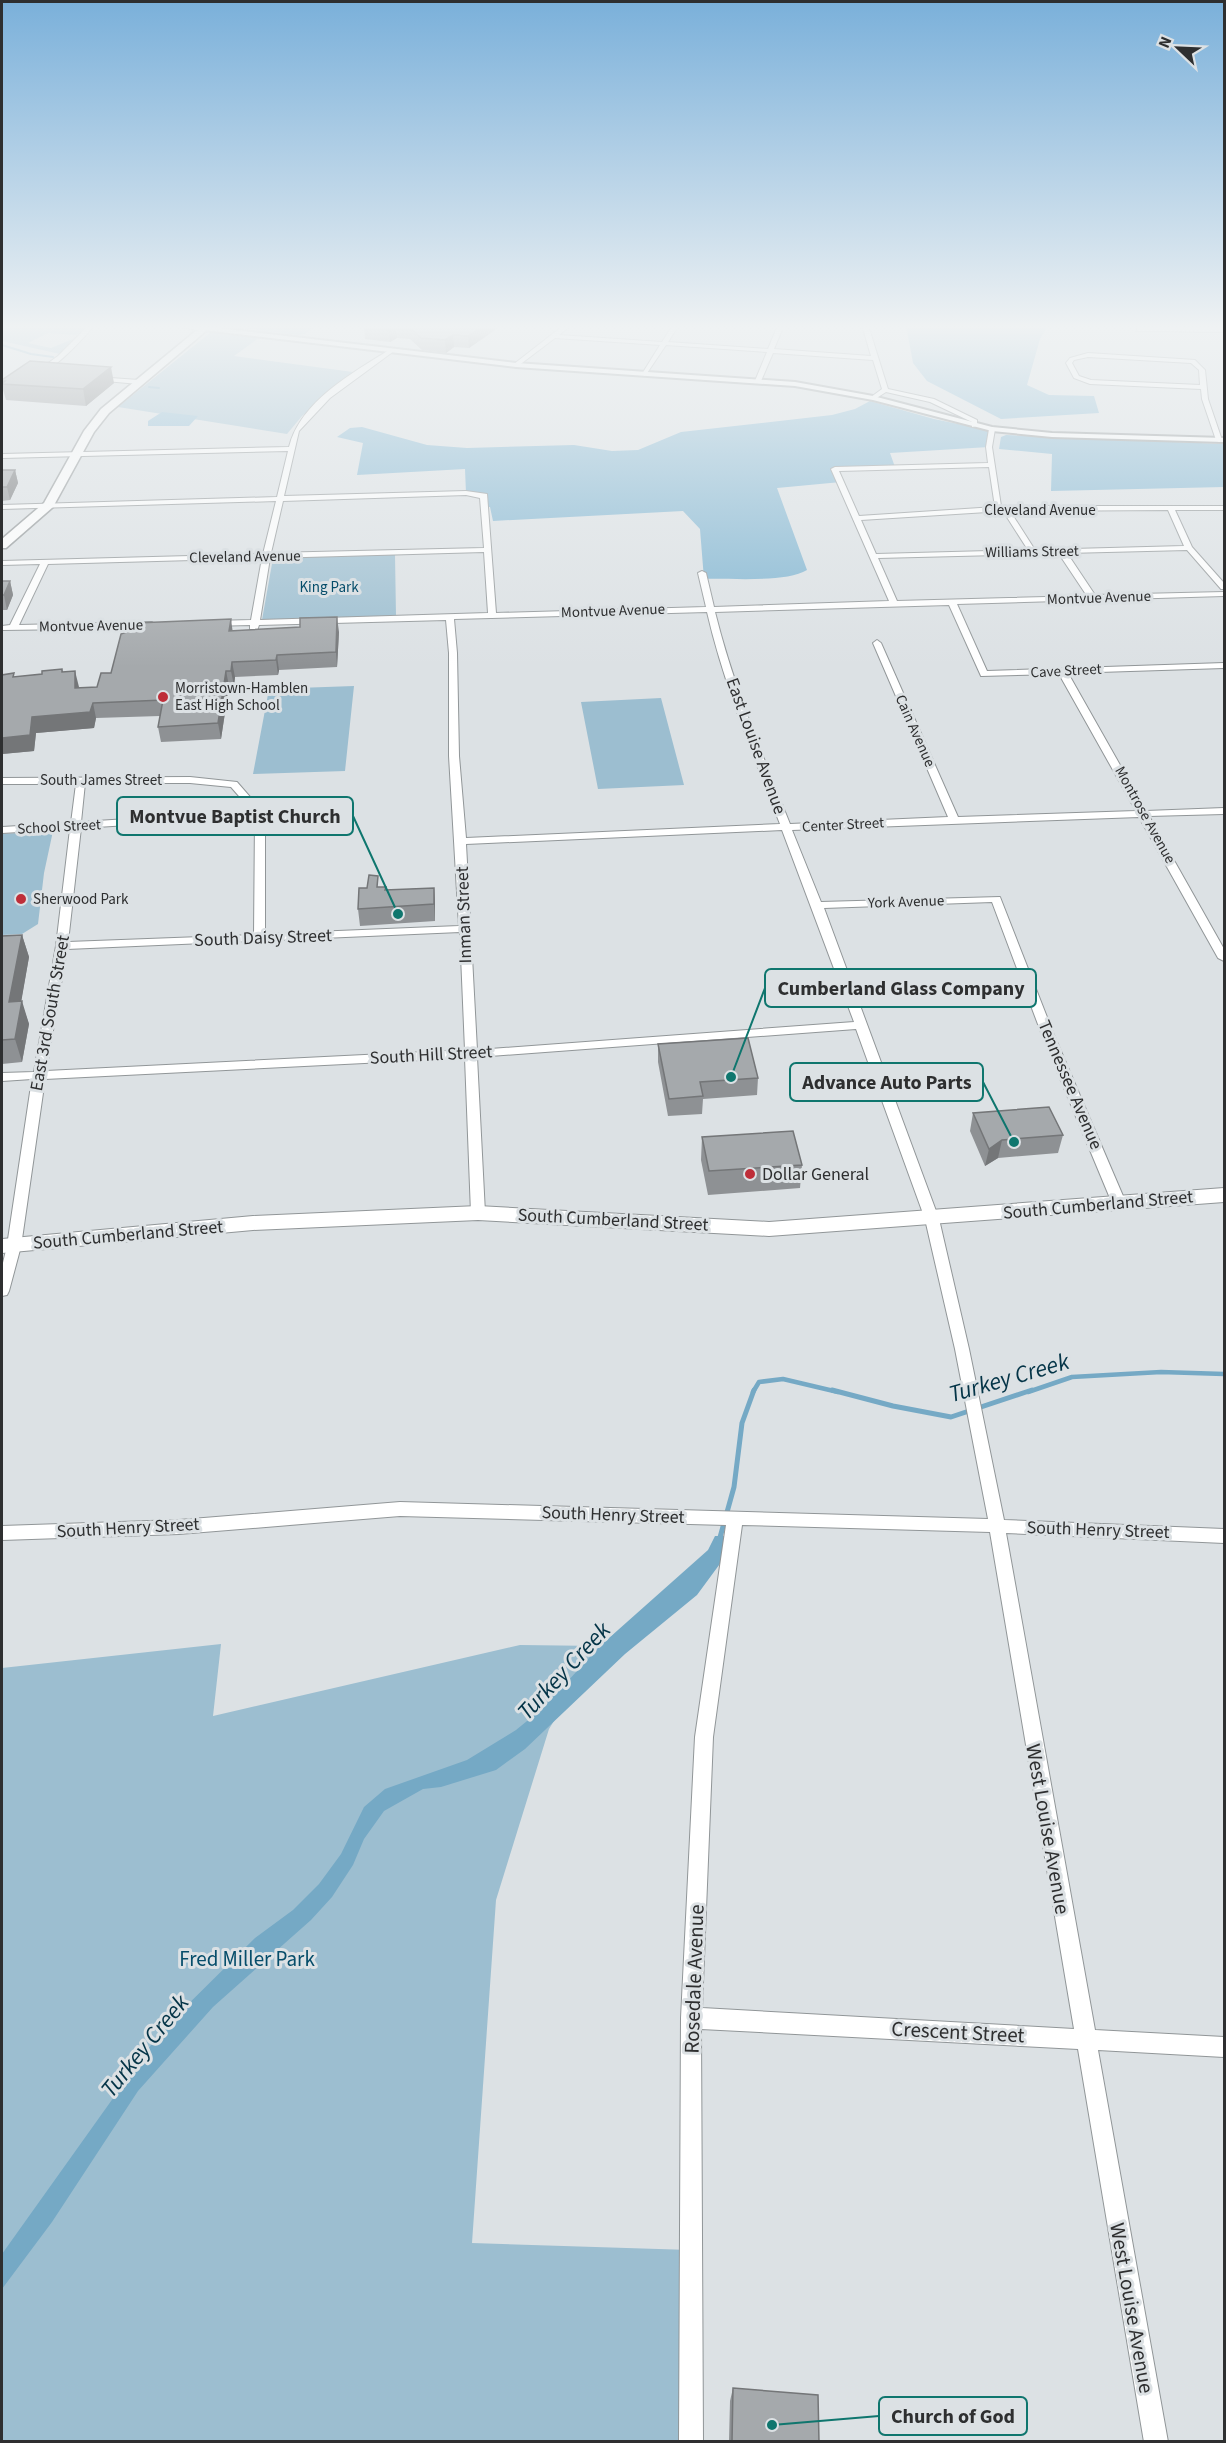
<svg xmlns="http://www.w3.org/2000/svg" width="1226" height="2443" font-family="'Source Sans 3',sans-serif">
  <rect width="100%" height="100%" fill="#dce1e4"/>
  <!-- green -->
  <path fill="#9cbed0" d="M2,325h84l1,2 -11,8 -28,-2 -20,10 23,5 22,-9 -13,15 -58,-13z
    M249,325h66l-10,9 -7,1 -54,-7z
    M211,332l49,5 -26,19 119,16 -51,44 -15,18 -169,-27z
    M395,555l1,61 -134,4 11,-62z
    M354,686l-9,85 -92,3 16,-85z
    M661,698l23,87 -86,4 -17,-87z
    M53,831l-9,42 -6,51 -16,10 -20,1v-101z
    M221,1644l-8,72 307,-71 80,1 -51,83 -53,171 -24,343 218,7 1,191h-689v-773z"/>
  <!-- forest -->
  <path fill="#81b5d1" d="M906,325h142l-8,14 -13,46 22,10 45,1 5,17 -98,6 -74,-38 -14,-18z
    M870,401l64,18 58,12 -3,16 -99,6 5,14 -59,2 5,13 -64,6 30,82c-21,13 -76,8 -103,9l-4,-50 -17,-18 -190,10 -3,-14h-5l-1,-11 -18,-3 -1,-24 -108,6 6,-32 -26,-6 13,-9 12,-1 65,18 40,3 107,-3 38,6 26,-1 43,-18 151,-17 23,-6z
    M162,412l36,4 -9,10h-41v-5z
    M1006,435l218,9v43l-173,4 1,-37 -53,-5 2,-12z"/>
  <!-- water -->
  <path fill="#75a9c5" d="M715,1536h11l-4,25 -25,34 -72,59 -100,95 -29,21 -55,17 -18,2 -39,22 -20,28 -11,26 -21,32 -21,23 -98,87 -75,84 -86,131 -50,67v-35l159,-223 94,-93 38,-28 26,-26 22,-30 23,-47 21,-18 82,-29 49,-30 27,-22 57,-62 108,-96z"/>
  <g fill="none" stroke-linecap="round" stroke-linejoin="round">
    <!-- stream-far2 -->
    <path stroke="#75a9c5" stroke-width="2" d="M2,345l29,9 22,3
      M149,387l10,1"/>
    <!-- stream-far1 -->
    <path stroke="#75a9c5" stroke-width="4.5" d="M753,1392l6,-10 24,-3 55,13
      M1028,1392l44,-15 89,-5 63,2"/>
    <!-- stream -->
    <path stroke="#75a9c5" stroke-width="5" d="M832,1390l61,16 58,11 81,-27
      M719,1541l15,-54 8,-64 12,-33"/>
    <defs>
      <path id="minor" d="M89,325h6c-11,12 -42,48 -58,48v-2l21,-15z
        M564,325h7l-12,10 103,7 11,-17h6l-11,17 100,7 10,-24h6l-10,24 97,7 -9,-31h6l20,64 46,10 43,21v6l-5,1v-5l-42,-20 -44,-10 -11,7h-4v-2l11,-8 -9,-29 -100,-7 -12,28 -3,2 -3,-2 12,-29 -101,-7 -21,31 -3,-2 18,-29 -105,-7 -37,28h-4v-2z
        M1138,328h86v4l-88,-1z
        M389,350l5,1 -64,47 -31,33 -15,65 182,-5 21,3 9,119 210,-6 -8,-34 4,-2 4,2 8,34 175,-6 -58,-132 4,-2 153,-4 -2,-16 3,-18 3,-2 3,2 -3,18 9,59h223v4h-49l17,37 32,36v6h-3l-34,-39 -120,3 28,42 129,-3v4l-267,8 30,67 237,-8v5l-156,5 78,138 78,-3v6l-75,2 75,133v12l-6,-3 -79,-141 -347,13 29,72 179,-5 54,138 72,168 -7,5 -7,-5 -70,-168 -50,-133 -168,6 115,311 30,130 35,171 220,9v14l-218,-10 89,497 129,7v20l-126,-7 70,392h-24l-66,-393 -377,-20 2,413h-24l2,-424 14,-281 31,-212 -326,-9 -221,18 -177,6v-14l177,-6 221,-18 588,17 -33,-170 -30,-130 -69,-190 -379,28 8,156 -7,5 -7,-5 -6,-155 -420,21 -24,167 -12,45 -2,4 -5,1v-29l5,-21 25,-167 -30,2v-8l32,-1 22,-126 14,-117 -68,4v-6l69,-4 5,-39h-74v-6l188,-1 47,5 28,32v120l194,-8 -10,-170v-103l-3,-33 -187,5 -2,6 -3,1 -4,-3v-4l-40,1v-4l3,-1 38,-1 11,-62 -214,6 -29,61 133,-3 4,3 -4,3 -150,2v-4l8,-1 30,-61 -38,1v-4l261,-7 13,-53 -274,8v-4l275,-8 11,-46 -286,7v-4l287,-7c11,-45 63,-74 100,-97zM989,467l6,40 -136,9 -20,-45zM466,495l14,3 4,50 -213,5 12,-52zM1168,510l16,36 -149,4 -25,-39zM1003,511l25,39 -152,4 -15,-34zM484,552l4,61 -228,7 10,-62zM1033,554h26l28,42 -190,5 -19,-43zM949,605l32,71 78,-2 77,137 -178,6 -77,-174 -4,-3 -4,3 75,174 -158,7c-28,-70 -57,-139 -75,-212zM707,612c17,73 46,143 73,212l-314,14 -7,-82 -2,-103 -3,-34zM85,783h105l41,4 21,24 -171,11zM255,817l-1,118 -186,7 13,-114zM782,830l72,192 -377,28 -11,-206zM460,932l5,118 -419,21 21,-122zM742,1525l248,7 84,497 -372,-21 11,-271z
        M1088,353l107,7 10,10 3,29 14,41 -3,2 -3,-2 -14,-41 -1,-10 -111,-5 -16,-6 -8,-15 4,-5zM1088,357l103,6 8,7 1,15 -109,-5 -12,-4 -7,-13 2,-3z
        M96,377l43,3 3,2 -3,2 -45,-4z"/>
      <path id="tertiary" d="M201,326l315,37 279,19 78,14 119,31 60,6 172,5v4l-172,-5 -60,-6 -119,-31 -78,-14 -279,-19 -312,-37z"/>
      <path id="secondary" d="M86,325h11l-8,5z
        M169,325h29l10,3 -4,3z
        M1224,1188v14l-455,34 -291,-16 -225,10 -251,23v-14l251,-23 225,-10 291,16z"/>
      <path id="primary" d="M203,325h10l-104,88 -15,19 -41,75 -47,41h-4v-9l42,-36 40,-72 17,-22z"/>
    </defs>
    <!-- minor casing -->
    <use href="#minor" stroke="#919698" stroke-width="2"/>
    <!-- tertiary casing -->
    <use href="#tertiary" stroke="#919698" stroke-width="4"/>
    <!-- secondary casing -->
    <use href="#secondary" stroke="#919698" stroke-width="2"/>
    <!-- primary casing -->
    <use href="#primary" stroke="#919698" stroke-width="3"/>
    <!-- minor -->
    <use href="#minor" fill="#fff" fill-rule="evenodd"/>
    <!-- tertiary -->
    <use href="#tertiary" fill="#fff" fill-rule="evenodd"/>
    <!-- secondary -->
    <use href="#secondary" fill="#fff" fill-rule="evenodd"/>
    <!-- primary -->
    <use href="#primary" fill="#fff" fill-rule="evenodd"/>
  </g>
  <!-- wall -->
  <path fill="#8e9194" d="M367,325h128v5l-26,18 -15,-1 -8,6 -24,-3 -12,-11 -13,-1 -7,4 -25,-3 -1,-12z
    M2,380l112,3 -28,23 -80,-6 -4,-14z
    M2,470h13l3,13 -8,17 -8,1z
    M2,581h8l3,14 -6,15h-5z
    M233,631l106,1 -2,35 -58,3 -1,5 -43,2 -1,9h-5l-8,53 -60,3 -3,-15 2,-11 -64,2 -2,10 -58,5 -2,18 -32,3v-79l13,2 27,-3 20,-5 1,3 16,16 18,-1 14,-14z
    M379,887l7,3 48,-2 1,17v16l-75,5 -2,-17z
    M22,935l7,22 -8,44 8,23 -7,38 -20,2v-128z
    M658,1044l100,34 -1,17 -54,4 -1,15 -34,2 -10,-54z
    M973,1113l90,22 -5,18 -60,5 -13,8 -15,-35z
    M702,1137l100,28 -2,23 -92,7 -7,-35z
    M733,2388l86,54h-90l1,-41z"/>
  <!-- shaded-wall -->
  <path fill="#747678" d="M485,325h10v5l-26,18 -1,-12z
    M396,326l1,12 -7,4 -1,-12z
    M453,335l1,12 -8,6 -1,-13z
    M111,367l3,16 -28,23 -3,-17z
    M15,470l3,13 -8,17 -3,-13z
    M10,581l3,14 -6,15 -3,-15z
    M337,617l2,15 -2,35 -1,-15z
    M231,619l2,15 -4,-3z
    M277,655l2,15 -1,5 -2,-15z
    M232,662l3,15 -1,9 -3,-15z
    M75,671l4,16 -1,17 -3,-16z
    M226,671l3,15 -8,53 -3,-16z
    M93,703l3,15 -2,10 -58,5 -2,18 -32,3v-16l30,-21z
    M434,888l1,17v16l-1,-17z
    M22,935l7,22 -12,69 -8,-24z
    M22,1001l7,23 -7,38 -7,-23z
    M1002,1140l-4,18 -13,8 4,-17z"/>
  <!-- building -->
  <path fill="#a5a9ac" stroke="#747678" stroke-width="1.5" d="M367,325h118l-17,11 -15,-1 -8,5 -24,-2 -12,-11 -13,-1 -7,4 -25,-3z
    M30,361l81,6 -28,22 -81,-5 3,-3h-3v-1z
    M2,470h13l-8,17h-5z
    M2,581h8l-6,14h-2z
    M337,617l-1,35 -59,3 -1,5 -44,2 -1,9h-5l-8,52 -60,4 5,-27 -70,3 -3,9 -58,5 -2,18 -28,3v-63l12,-2 -1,4 29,-3v-3l20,-2v3l13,-1v17l22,-1 4,-14h10l10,-39 14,-5 1,-6 95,-4 -2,12 71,-4v-9z
    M369,875l9,1 -1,11h9l-1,3 49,-2v16l-76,5 1,-21h8z
    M22,935l-13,67 13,-1 -7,38 -13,1v-104z
    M748,1038l10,40 -58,4 3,14 -34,3 -11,-55z
    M1049,1107l14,28 -61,5 -13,9 -16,-36z
    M793,1131l9,34 -93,6 -7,-34z
    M733,2388l85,7 1,47h-87z"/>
  <!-- sky -->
  <linearGradient id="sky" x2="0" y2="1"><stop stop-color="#7ab0da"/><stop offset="0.49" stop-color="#eff2f3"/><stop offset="1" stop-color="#eff2f3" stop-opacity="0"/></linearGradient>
  <rect width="1226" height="667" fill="url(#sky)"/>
  <!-- markers -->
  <g fill="#be2e39" stroke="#dce1e4" stroke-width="2">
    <circle cx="163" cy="697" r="6"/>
    <circle cx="21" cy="899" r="6"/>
    <circle cx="750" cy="1174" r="6"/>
  </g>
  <g text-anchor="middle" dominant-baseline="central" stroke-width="6" stroke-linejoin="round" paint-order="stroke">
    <!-- far-street labels -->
    <g font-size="15" fill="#2e2f30" stroke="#dce1e4">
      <text x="1040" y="510">Cleveland Avenue</text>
      <text transform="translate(1032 552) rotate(-1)">Williams Street</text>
      <text transform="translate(245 557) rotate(-1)">Cleveland Avenue</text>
      <text transform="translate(1099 598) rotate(-2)">Montvue Avenue</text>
      <text transform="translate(613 611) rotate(-2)">Montvue Avenue</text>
      <text transform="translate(91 626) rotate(-1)">Montvue Avenue</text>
      <text transform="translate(1066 671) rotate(-3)">Cave Street</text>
      <text transform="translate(915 731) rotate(66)">Cain Avenue</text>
      <text x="101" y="780">South James Street</text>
      <text transform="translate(1145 815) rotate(61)">Montrose Avenue</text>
      <text transform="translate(843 825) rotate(-3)">Center Street</text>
      <text transform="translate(59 827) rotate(-3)">School Street</text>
      <text transform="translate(906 902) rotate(-2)">York Avenue</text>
    </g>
    <!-- far-park labels -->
    <g font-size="15" fill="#064d6a" stroke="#dce1e4">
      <text x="329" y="587">King Park</text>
    </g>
    <!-- far-poi labels -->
    <g font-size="15" fill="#2e2f30" stroke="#dce1e4" text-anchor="start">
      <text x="175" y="688">Morristown-Hamblen<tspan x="175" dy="17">East High School</tspan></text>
      <text x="33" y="899">Sherwood Park</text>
    </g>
    <!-- street labels -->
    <g font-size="18" fill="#2e2f30" stroke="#dce1e4">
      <text transform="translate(756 746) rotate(70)">East Louise Avenue</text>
      <text transform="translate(464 915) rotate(-92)">Inman Street</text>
      <text transform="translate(263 938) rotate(-2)">South Daisy Street</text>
      <text transform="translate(50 1013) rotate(-80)">East 3rd South Street</text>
      <text transform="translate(431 1055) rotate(-3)">South Hill Street</text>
      <text transform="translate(1070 1085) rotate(67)">Tennessee Avenue</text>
      <text transform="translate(1098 1205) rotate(-5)">South Cumberland Street</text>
      <text transform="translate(613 1220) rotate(3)">South Cumberland Street</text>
      <text transform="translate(128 1235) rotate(-5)">South Cumberland Street</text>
      <text transform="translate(613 1515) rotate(2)">South Henry Street</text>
      <text transform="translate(128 1528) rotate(-3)">South Henry Street</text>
      <text transform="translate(1098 1530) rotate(2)">South Henry Street</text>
    </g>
    <!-- poi labels -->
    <g font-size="18" fill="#2e2f30" stroke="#dce1e4" text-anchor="start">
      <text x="762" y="1174">Dollar General</text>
    </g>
    <!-- near-street labels -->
    <g font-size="21" fill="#2e2f30" stroke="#dce1e4">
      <text transform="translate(1048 1829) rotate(80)">West Louise Avenue</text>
      <text transform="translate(694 1979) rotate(-88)">Rosedale Avenue</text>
      <text transform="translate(958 2032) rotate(3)">Crescent Street</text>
      <text transform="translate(1132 2308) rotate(80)">West Louise Avenue</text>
    </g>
    <!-- near-park labels -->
    <g font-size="21" fill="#064d6a" stroke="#dce1e4">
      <text x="247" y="1959">Fred Miller Park</text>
    </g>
    <!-- near-water labels -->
    <g font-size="24" font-style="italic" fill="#043447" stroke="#dce1e4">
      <text transform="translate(1009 1378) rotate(-16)">Turkey Creek</text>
      <text transform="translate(564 1671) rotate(-47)">Turkey Creek</text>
      <text transform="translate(145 2046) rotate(-51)">Turkey Creek</text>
    </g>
  </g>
  <!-- callouts -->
  <path fill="none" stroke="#0f766e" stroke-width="2" d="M398 914L353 816M731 1077L765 988M1014 1142L983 1082M772 2425L879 2416"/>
  <g fill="#0f766e" stroke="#dce1e4" stroke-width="2">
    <circle cx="398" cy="914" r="6"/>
    <circle cx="731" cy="1077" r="6"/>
    <circle cx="1014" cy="1142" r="6"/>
    <circle cx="772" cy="2425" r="6"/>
  </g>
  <g fill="#dce1e4" stroke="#0f766e" stroke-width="2">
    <rect x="117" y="797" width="236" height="38" rx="6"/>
    <rect x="765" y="969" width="271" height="38" rx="6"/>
    <rect x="790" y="1063" width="193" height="38" rx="6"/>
    <rect x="879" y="2397" width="148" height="38" rx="6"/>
  </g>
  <g font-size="20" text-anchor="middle" font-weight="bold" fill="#2e2f30">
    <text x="235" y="823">Montvue Baptist Church</text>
    <text x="901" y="995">Cumberland Glass Company</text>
    <text x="887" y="1089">Advance Auto Parts</text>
    <text x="953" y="2423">Church of God</text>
  </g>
  <!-- border -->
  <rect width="1226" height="2443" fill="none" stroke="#2e2f30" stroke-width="6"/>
  <!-- north arrow -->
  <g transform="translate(1178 48) rotate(293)" stroke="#dce1e4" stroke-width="4.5" paint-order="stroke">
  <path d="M0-4.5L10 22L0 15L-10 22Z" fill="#2e2f30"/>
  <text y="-9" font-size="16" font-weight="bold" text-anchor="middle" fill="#2e2f30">N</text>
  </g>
</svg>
